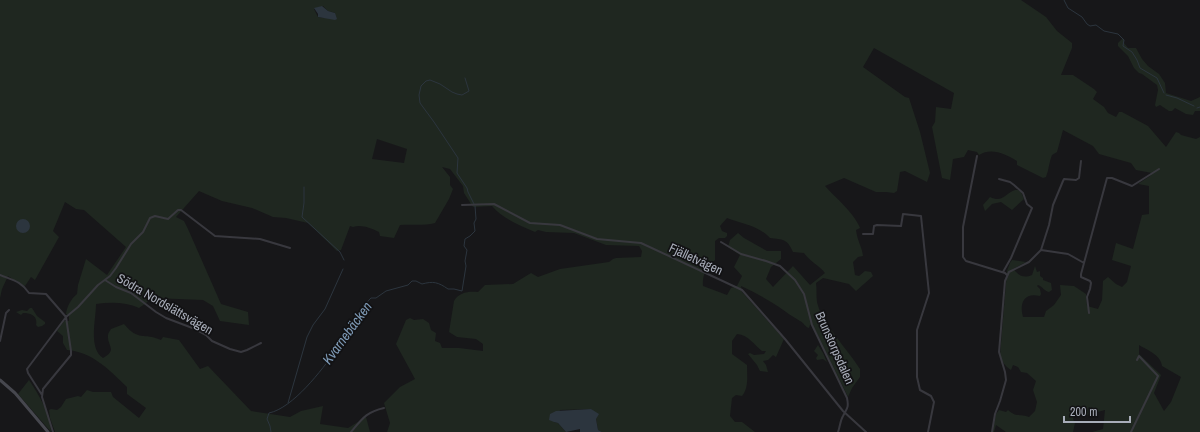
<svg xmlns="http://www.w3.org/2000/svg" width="1200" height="432" font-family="'Archivo Narrow',sans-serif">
  <rect width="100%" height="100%" fill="#171719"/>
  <!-- green -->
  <path fill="#1f2720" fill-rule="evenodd" d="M0,0h1021l25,17 11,14 15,12v5l-11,27h12l21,14 3,3 -4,7 11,8 4,6 8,4 3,-5h3l26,14 18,21 10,-15 3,1 2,2 15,4 4,-2v295h-108l11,-3 2,-19 -22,6h-9l-1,3 2,4 -2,9h-67l-10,-7 -2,7h-2l4,-18 3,-4 7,2 2,-2c9,8 10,3 21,7l6,-6 2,-9 -4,-12 3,-9 -9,-8 -6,-1 -3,-5 -5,-2 -2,5c-6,-4 -9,-8 -11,-15l7,-84 3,-8 2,-3 14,2 -13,7c6,6 10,10 19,6l3,-9 2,6 3,-1v5l3,2v2l8,3 1,7 -3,2c-5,-1 -6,-5 -11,-7l-1,1 3,3 1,5 -1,2c-16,-4 -21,7 -17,21h21l2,-6 8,-6 7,-10 -1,-10 14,1 12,8 1,12 11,3 4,-9 1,-19 5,-4 8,7 6,3 5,-5 4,-16 -19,-6 4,-17 17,6 9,-34 7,-1v-28l-11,-2 12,-8 2,-3 -16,-3 -5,-7 -32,-9 -6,-8 -30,-16 -6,22 -5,3c-3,7 -3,14 -6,22l-3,1 -26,-13v-4c-11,-7 -26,-14 -38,-6l-2,-3 -9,-2 -4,7 -11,2 -3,21 -8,-2 -10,-51 3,-5 1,-15 15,2 3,-16 -80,-45 -11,19 42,30 4,1 11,34 10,41 -3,9 -22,-11 -5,1 -3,19 -3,2 -8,-1h-10l-32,-14 -19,8c11,12 30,28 35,42l-4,2c1,10 6,17 7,26l-5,1 -5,5 2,13 4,1 6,-5 6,1 2,4 -17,15 -7,-7 -26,-6 -7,5c1,6 0,13 1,19 4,20 32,49 43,67v8l-8,11 -4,9 -36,-73 -2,1 -1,3c-4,-1 -5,-5 -9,-7 -7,-4 -14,-9 -21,-14 -12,-8 -25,-15 -38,-21l1,6 42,47 -8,18 -3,-2 -5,5 -5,1 3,4 2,7 -8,-1 -3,-6 -9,-11 2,-1 4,2 10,-1 2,-3h-4c-8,-6 -13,-16 -25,-17l-5,7v13l15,11c0,10 2,23 -5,31l-6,-1 -4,3 -2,18 5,6h7l13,10h-153l-4,-2 -2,-11 -5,-10 -31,1 -6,12 4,1 8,9h-179l3,-9 -6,-20 16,-16 15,-8 -19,-35 10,-24 4,-2 4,2 9,-1 6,4 2,7 5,3 -1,8 5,2 2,5h17l24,3v-7l-7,-5 -19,-2 -8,-5 5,-31c5,-9 15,-10 24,-9l7,-7 28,-1 18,-11 7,4 22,-8 49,-7 4,-3 3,-1 25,-1 1,-6 -3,-5 -33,-1 -32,-12 -28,-1 -8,-2 -3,2c-16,-7 -32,-13 -43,-26l-19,1 -9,-14 -1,-7 -13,-17 -8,-2 8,10v8l3,4 -4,10 -14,24c-12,3 -23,1 -35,2l-6,13 -14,-2 -1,-4c-8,-4 -18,-8 -26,-5l-3,-1 -9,24 -4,1 -29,-28 -22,-5 -13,-1 -21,-9 -30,-7 -23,-10 -23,26 8,4 4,8 33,75 27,8 1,13 -29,-4 -7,-15 -10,-6 -50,-2 -14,10c-13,-6 -28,-6 -43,-4 0,16 -8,44 7,54 15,-8 4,-12 5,-23 0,-2 2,-4 3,-6l13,-5c15,18 19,8 37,16l2,-3 16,3 21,29 8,-3 43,45 39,6 11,-6 22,-5 -3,18 28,4 18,-11 4,15h-315l-5,-14 -1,-8 2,-1 6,1 4,-3 5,-8 12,-3 3,1 6,-7 6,2h18l2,5 26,21 7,-10 -19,-14v-7c-18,-17 -34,-35 -60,-37l-4,-7v-7l-6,-5 7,-10h5v-5l-3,-2c1,-8 5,-15 11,-20l1,-9 8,-26 21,16 19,-28 -42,-37 -8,-1 -11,-7 -12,29 6,6 -24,43 -4,-3 -6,9 -3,-1 -14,-9 -6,13 -2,9zM323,6l5,5 7,2v4l-12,1 -5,-1 -4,-8zM377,139l30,10 -3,14 -32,-4zM727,218c15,6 31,7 43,20 13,2 17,0 23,14l11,1c6,9 15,12 21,20l-15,12 -17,-19 -20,21 -7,-8 5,-12 10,-8v-8h-14l-23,-13 -6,-5 -8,7 -2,7 12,8 -6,12 8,9 -5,10 -6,2 -4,7 -24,-9c-1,-11 3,-18 12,-26v-19l4,-3h6l2,-2v-3l-5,-2 -2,-5zM1139,345c8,5 22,10 23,21l19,11 -10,25 -7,9 -10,-18 7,-18 -22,-21z
    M1122,39h2v4l4,5h8l6,11 6,7 11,8 6,9 1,10 25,8 9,-4v14h-5l-2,4 -7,-1 -11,-6 -3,3h-3l-9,-6 -4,2 -1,-2 3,-15 -1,-5 -15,-11 -3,-1 -5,-5 -6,-12 -10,-10v-3z
    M1015,190h3l3,2 3,7 -12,11 -11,-8 -9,2 -7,7 -2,-6 7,-8c13,6 14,-3 25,-7z
    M30,308h2l5,8 8,6v2l-3,2 -4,1 -2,-2c2,-9 -5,-12 -13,-12l-2,2 -5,-3 6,-2 5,1z
    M818,345l5,8 4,9 -4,-3 -6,1 -1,-2 2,-3 -4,-4z
    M29,380c9,13 22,35 22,52l-33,-38z"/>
  <!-- water -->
  <path fill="#2c353e" d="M322,6l6,5 7,2 2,6 -2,1 -17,-3v-3l-4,-6z
    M16 226a7 7 0 1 1 14 0a7 7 0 1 1-14 0Z
    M591,409l8,5 -3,5 2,11 4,2h-22v-3l-14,3 -8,-9 -4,-1 -5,-2 1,-6 6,-3z"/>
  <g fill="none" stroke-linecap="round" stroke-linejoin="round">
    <!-- stream -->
    <path stroke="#2c353e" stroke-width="1" d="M1064,0l4,8 14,9 5,7 3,2 6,-1 8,6 14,3 6,6 -1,6 9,6 5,8 3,8 17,10 7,15
      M465,78l4,13 -7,4 -5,-1 -5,-2 -12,-8 -10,-4 -4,1 -5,5 -2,9 1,8 14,19 24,36 -1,15 10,15 1,4 6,12
      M1166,95l11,3 17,8
      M1197,108l3,-1
      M304,187v16l-2,14 38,35 4,8
      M288,403l19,-66 6,-12 12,-16 18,-40
      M271,432l-1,-6 -3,-7 2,-6c24,-5 53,-43 67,-63 3,-4 5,-12 8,-16 3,-4 9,-5 12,-9 5,-9 7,-20 15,-27h5l10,-7 22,-6 4,-4h4l6,3c11,-3 16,-2 26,5h6l8,2 4,-25 -1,-5 2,-11 -3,-4 1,-7 5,-3 5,-5 -1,-8 2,-4 -1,-13"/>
    <!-- street -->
    <path stroke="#38383e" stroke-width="2" d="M977,156l-14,71v30l3,4 39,12 2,2
      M999,179l11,3 4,3 9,8 4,11 5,4 -21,50 -8,14
      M462,205l32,-1 36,19 30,2 37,14 44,4 101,47 43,49 58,72 23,21
      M863,234h10l1,-8 3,-1 24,1 2,-12 18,2 8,77 -12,37v47l3,13 11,6 3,6 -6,30
      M721,242l20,12 25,7 14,5 15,14 9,14 8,31 35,73c2,10 0,10 -4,18 -3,5 -3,11 -5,16
      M1041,250l27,4 16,9 -3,11v3l9,4 1,2 -1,6 -3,8 2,16
      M1084,263l23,-85h5l20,8 27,-17
      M0,275c12,5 21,6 29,18l17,1 20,23 -39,52 1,4 14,22
      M105,280l11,7 15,6 25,19 10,6 29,11 11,6 6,6 18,8 11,3 6,-2 14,-7
      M0,341l6,-28 3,-3
      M53,432l-11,-35 1,-8 28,-34v-4l-5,-34 12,-10 20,-22 12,-9 6,-8 15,-24 12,-12 7,-14 5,-2 13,3 10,-9h3l34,26 45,3 30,9
      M351,432c11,-13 15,-20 33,-24
      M992,432l3,-18 5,-13 6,-21 -1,-8 -6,-20 6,-71 4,-9 20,-10 12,-12 8,-25 4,-20 10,-24 1,-2 12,1 3,-2 2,-17
      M1131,432l27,-56 -19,-20 -2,4"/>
    <!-- secondary -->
    <path stroke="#46474e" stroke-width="3" d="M0,380l15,13 33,39"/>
  </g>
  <g text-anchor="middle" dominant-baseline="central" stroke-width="3.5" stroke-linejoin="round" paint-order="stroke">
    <!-- street labels -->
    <g font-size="13" fill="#a8adb9" stroke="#121214">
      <text transform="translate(696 259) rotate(25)">Fjälletvägen</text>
      <text transform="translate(165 304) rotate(30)">Södra Nordslättsvägen</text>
      <text transform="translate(835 348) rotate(66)">Brunstorpsdalen</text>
    </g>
    <!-- water labels -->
    <g font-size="14" font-style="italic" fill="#7e9ab6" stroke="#121214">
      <text transform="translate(347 333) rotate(-54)">Kvarnebäcken</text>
    </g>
  </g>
  <!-- scale -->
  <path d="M1064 416v6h66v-6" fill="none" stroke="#a8adb9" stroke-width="2"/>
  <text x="1070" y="416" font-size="12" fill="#a8adb9" stroke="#121214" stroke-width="3" paint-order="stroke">200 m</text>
</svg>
